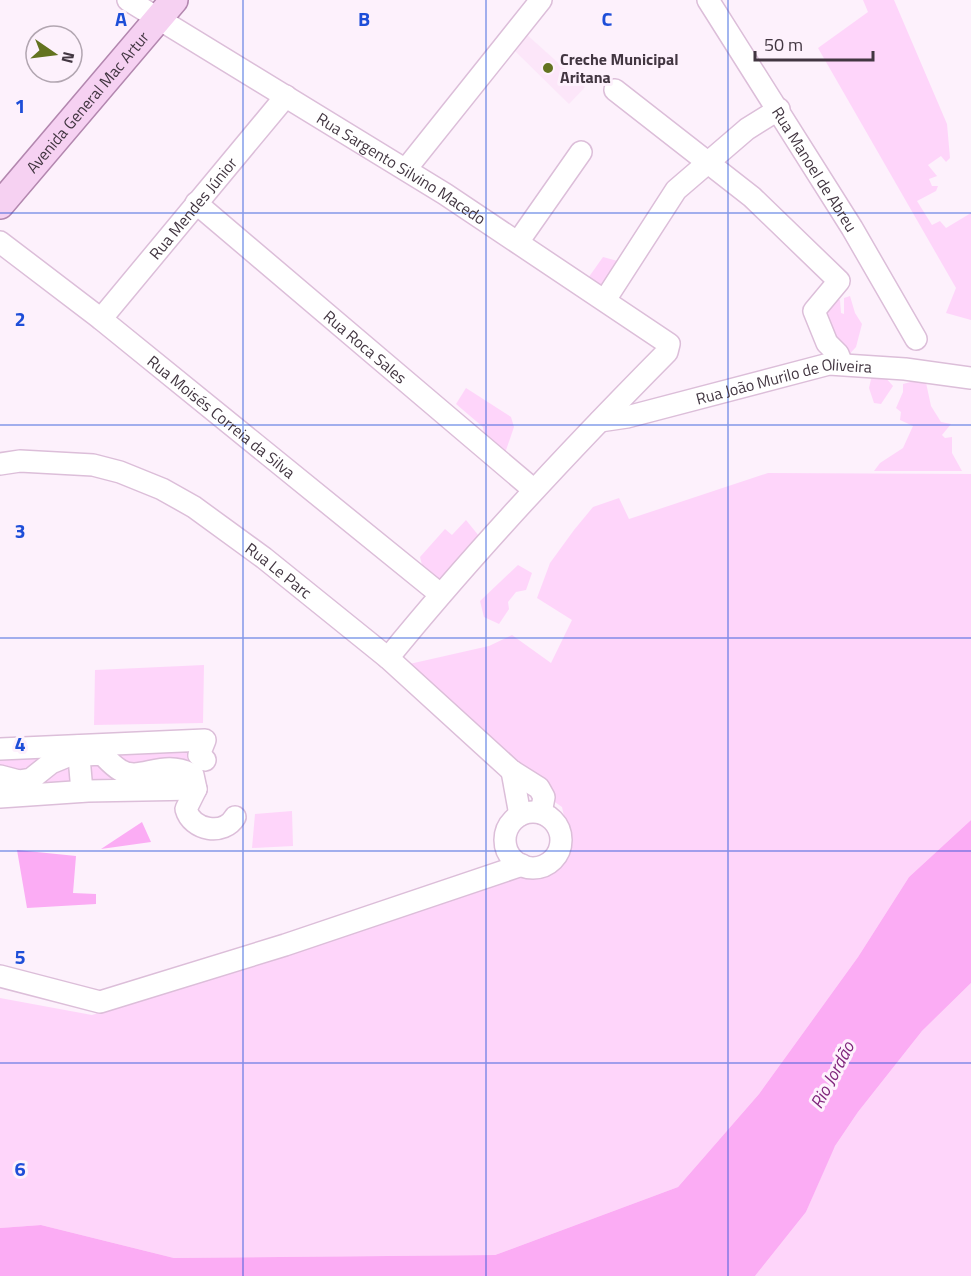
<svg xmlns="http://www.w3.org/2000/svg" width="971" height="1276" font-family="'Titillium Web',sans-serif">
  <rect width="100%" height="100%" fill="#fdf1fc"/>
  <!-- built -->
  <path fill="#fce6f9" d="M526,34l59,53 -16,17 -56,-55z"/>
  <!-- green -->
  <path fill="#fed5fa" d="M863,0h31l53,124 3,34 -4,4 -5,-6 -13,9 9,11 -8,3 3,7h6l-2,5 -19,10 15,24 8,-4 6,7 25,-15v107l-25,-7 10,-25 -138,-240 50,-36z
    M603,257l22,6 -19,32 -20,-14z
    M825,295l15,5 1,13 3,1v-16l6,-2 5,17 7,11 -6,23 -10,11 -23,-29z
    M872,375l13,2 8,9 -12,18 -7,-1 -5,-15z
    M925,378l6,28 10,16 10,2 -9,11 3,3 7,-1v16l10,18h-88l6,-8 23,-15 10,-22 -13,-6 1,-8 -5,-4 7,-16v-8z
    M466,388l45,29 3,10 -10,29 -19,-18 -2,-11 -27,-23z
    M768,473l203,1v346l-62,57 -51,80 -99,137 -81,93 -183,68 -321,3 -133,-33 -41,3v-230l92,17 425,-139 25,-2 19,-6 9,-23 -8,-38 -23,-16 -134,-126 84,-19 23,-11 39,28 21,-43 -35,-22 13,-35 24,-33 19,-23 26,-9 10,21z
    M466,520l13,16 -43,49 -13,-16 -3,-12 25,-28 7,6z
    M518,565l14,8 -6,17 -10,2 -8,10 1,7 -10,15 -15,-7 -4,-16z
    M204,665l-1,58 -109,2 1,-55z
    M73,750l2,38 -75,5v-40z
    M195,750l4,35 -113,3v-36z
    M292,811l1,35 -41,2 3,-34z
    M971,983v293h-216l51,-64 27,-63 25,-37 64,-81z"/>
  <!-- water -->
  <path fill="#fbacf4" d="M971,820v163l-49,48 -64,81 -23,34 -29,66 -51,64h-755v-48l41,-3 133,33 321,-3 183,-68 81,-93 99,-137 51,-80z
    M142,822l9,20 -50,7z
    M17,850l59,6 -3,37 23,1v10l-69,4z"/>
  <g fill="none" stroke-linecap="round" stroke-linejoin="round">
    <defs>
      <g id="minor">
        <path id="s1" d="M128,0l317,194 224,150 -2,8c-97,98 -192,199 -279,306"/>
        <path id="s2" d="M708,0l144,228 64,111"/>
        <path d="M615,90l137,107 87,84 -25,30 13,32 11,11 4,10"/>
        <path d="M406,169l135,-169"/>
        <path id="s3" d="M196,203l338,287"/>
        <path id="s4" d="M0,242l101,77 339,275"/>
        <path d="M518,242l63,-90"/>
        <path d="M605,300l71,-110 71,-61 32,-20"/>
        <path id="s5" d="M101,319l185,-223"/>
        <path id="s6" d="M600,421l27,-4 202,-53 76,5 66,9"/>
        <path id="s7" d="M0,464l20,-3 73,4 27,7 42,17 32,18 70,51 124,100 124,113 27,17 5,9 -3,16"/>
        <path d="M78,746l4,45"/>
        <path d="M0,749l205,-9 -6,15 6,5"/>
        <path d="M512,771l8,44"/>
        <path d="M0,776l19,5 12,-2 20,-16 17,-7 34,-2c5,5 11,12 18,16 20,13 42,-12 73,5l3,14 -108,2 -88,6"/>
        <path d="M196,789l-10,20c6,22 38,27 49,8"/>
        <circle cx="533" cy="840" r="28"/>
        <path d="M0,976l100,26 185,-57 237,-80"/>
      </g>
      <g id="major">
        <path id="s8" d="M0,205l174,-205"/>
      </g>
    </defs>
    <!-- minor casing -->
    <use href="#minor" stroke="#dcbed9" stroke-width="24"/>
    <!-- major casing -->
    <use href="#major" stroke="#b387af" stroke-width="30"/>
    <!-- minor -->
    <use href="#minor" stroke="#fff" stroke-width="21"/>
    <!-- major -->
    <use href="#major" stroke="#f6d1f2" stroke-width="27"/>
  </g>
  <!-- grid -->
  <path fill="none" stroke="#1d4ed8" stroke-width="1.5" stroke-opacity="0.55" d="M243,0v1276M486,0v1276M728,0v1276M0,213h971M0,425h971M0,638h971M0,851h971M0,1063h971"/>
  <!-- markers -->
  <circle fill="#637320" stroke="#fdf1fc" stroke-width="2" cx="548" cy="68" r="6"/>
  <g text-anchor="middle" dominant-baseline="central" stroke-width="6" stroke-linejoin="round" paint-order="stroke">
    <!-- poi labels -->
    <g font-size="16" font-weight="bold" fill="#423641" stroke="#fdf1fc" text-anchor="start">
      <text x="560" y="59">Creche Municipal<tspan x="560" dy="18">Aritana</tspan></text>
    </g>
    <!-- street labels -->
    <g font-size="16" fill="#423641" stroke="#fdf1fc">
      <text stroke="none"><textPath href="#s8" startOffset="135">Avenida General Mac Artur</textPath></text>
      <text stroke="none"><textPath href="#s2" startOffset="200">Rua Manoel de Abreu</textPath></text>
      <text stroke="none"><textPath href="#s1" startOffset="321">Rua Sargento Silvino Macedo</textPath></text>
      <text stroke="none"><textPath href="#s5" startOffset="144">Rua Mendes Júnior</textPath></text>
      <text stroke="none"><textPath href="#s3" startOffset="222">Rua Roca Sales</textPath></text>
      <text stroke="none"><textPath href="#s6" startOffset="189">Rua João Murilo de Oliveira</textPath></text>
      <text stroke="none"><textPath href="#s4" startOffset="282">Rua Moisés Correia da Silva</textPath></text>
      <text stroke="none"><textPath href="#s7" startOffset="309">Rua Le Parc</textPath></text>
    </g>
    <!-- water labels -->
    <g font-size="18" font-style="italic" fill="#7f257b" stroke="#fdf1fc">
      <text transform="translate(832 1075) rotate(-62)">Rio Jordão</text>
    </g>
  </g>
  <g font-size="20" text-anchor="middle" font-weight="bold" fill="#1d4ed8" stroke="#fdf1fc" stroke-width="6" stroke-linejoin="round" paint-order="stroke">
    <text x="121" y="26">A</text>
    <text x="364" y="26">B</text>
    <text x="607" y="26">C</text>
    <text x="20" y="113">1</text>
    <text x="20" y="326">2</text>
    <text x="20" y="538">3</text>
    <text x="20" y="751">4</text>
    <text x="20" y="964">5</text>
    <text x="20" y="1176">6</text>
  </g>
  <!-- north arrow -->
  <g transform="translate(54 54) rotate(104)"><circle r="28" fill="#fdf1fc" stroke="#b2a6b1" stroke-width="1.5"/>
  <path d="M0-4.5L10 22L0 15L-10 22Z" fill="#637320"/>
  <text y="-9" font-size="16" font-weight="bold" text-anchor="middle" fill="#423641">N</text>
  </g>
  <!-- scale -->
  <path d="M755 51v9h118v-9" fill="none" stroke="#423641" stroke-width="3"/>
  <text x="764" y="51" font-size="18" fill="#423641" stroke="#fdf1fc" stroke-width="4.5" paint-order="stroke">50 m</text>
</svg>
